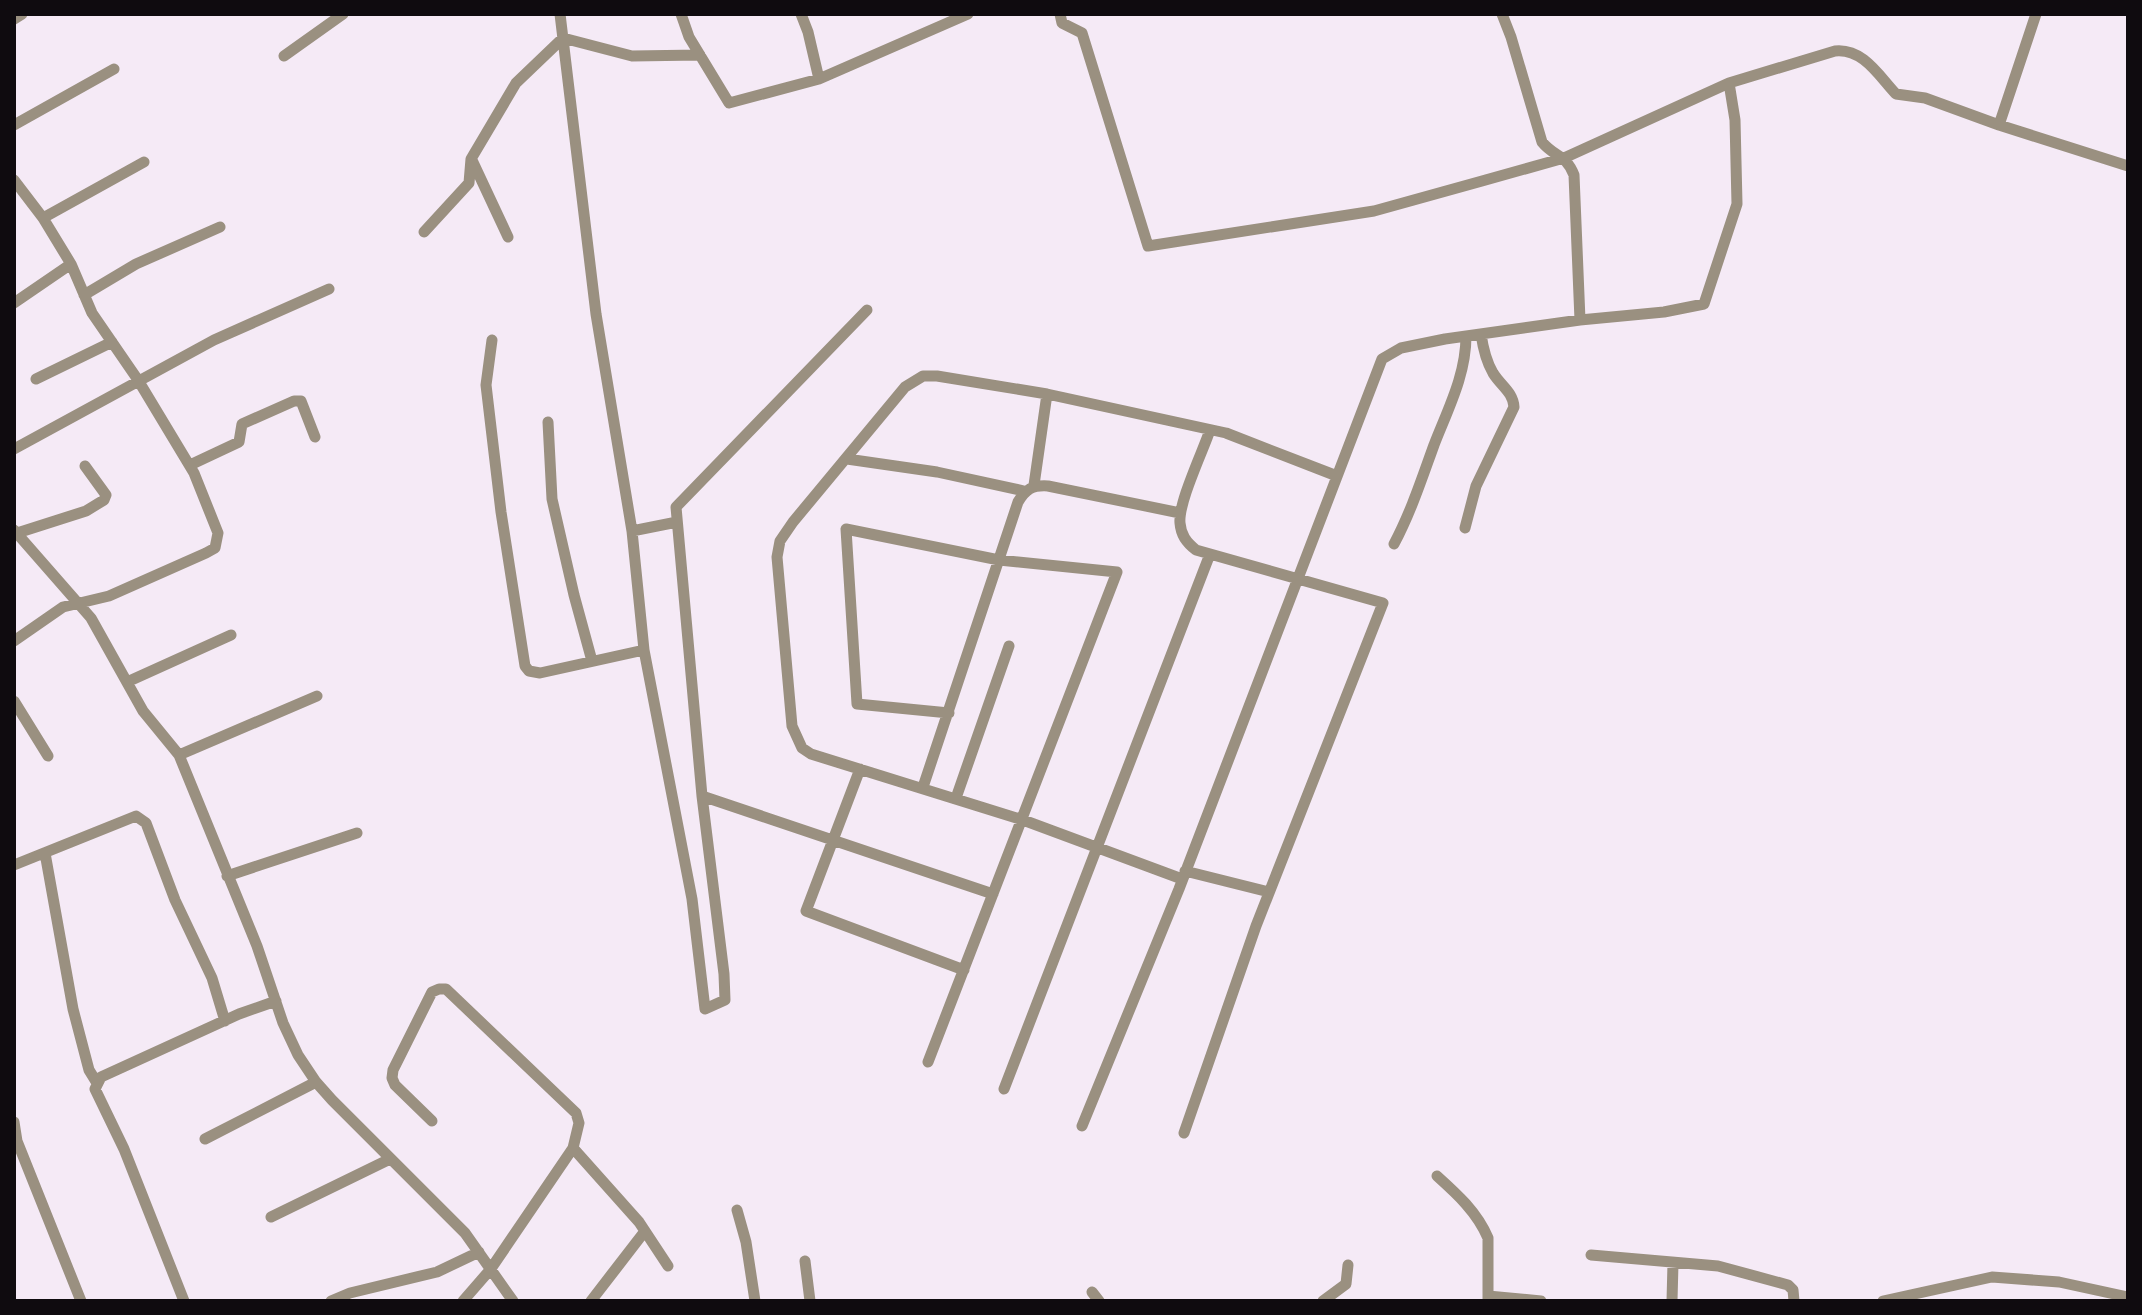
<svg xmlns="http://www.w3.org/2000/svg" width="2142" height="1315" font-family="Arial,sans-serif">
  <rect width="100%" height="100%" fill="#f5eaf6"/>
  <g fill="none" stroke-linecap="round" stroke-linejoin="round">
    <!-- minor -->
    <path stroke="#9a9080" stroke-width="11" d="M560,14l36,300 36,217 12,119 48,249 13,110 20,-9 -1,-26 -22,-178 -26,-289 191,-197
      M681,14l8,23 40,66 90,-24 149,-65
      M801,14l7,18 11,47
      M1060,14l2,9 20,10 66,213 226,-35 108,-30 82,-23 165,-75 106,-32c28,-3 44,25 61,43l29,4 74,27
      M2036,14l-37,111 129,41
      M14,19l8,-5
      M284,56l59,-42
      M14,125l100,-56
      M472,160l36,77
      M14,180l29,38 28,46 21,49 46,67 56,93 24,60 -3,15 -9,5 -97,43 -46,11 -49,34
      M43,218l101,-56
      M424,232l45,-49 2,-24 45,-76 47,-45 69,18 68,-1
      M84,295l52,-31 84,-37
      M14,303l57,-39
      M1580,320l84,-8 40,-8 33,-100 -2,-84 -6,-37
      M492,340l-6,45 15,127 24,154 4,5 11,2 104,-23
      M36,379l76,-37
      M548,422l4,77 22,96 18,66
      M14,449l200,-109 115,-51
      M847,459l90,13 87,19
      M190,465l49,-23 3,-18 52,-23h7l14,36
      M1034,485l13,-91
      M1465,528l11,-42 38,-79c-1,-15 -13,-21 -21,-34 -7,-12 -10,-25 -12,-39
      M14,530l77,88 52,93 36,44 138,-59
      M632,531l45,-9
      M14,534l72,-23 18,-11 2,-5 -21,-29
      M1394,544c17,-32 28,-66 40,-99 14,-36 32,-70 32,-109
      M127,682l104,-47
      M14,701l34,55
      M179,755l78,191 26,77 15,32 18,27 16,18 133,133 48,68
      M860,769l-54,142 158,59
      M923,787l95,-285c8,-13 14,-17 30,-16l132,27
      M702,796l291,98
      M956,798l53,-152
      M45,853l28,156 16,61 8,13
      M14,865l122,-49 10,7 29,77 37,78 13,43
      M1185,871l84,21
      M227,876l130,-43
      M1182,879l-159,-59 -212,-66 -9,-6 -10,-22 -15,-169 3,-16 13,-19 112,-135 18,-11h14l110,18 179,39 111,43
      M928,1062l189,-490 -118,-12 -153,-31 11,175 92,9
      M1004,1089l206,-535
      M432,1121l-37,-36 -3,-7 1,-8 39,-78 7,-3h7l130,124 3,10 -6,25 -83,122 -27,31
      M14,1122l3,19 64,160
      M1082,1126l97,-237 203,-530 19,-11 44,-9 135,-19 -6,-145c-8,-21 -20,-18 -32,-33l-31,-105 -9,-23
      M1184,1133l72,-207 127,-323 -187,-53c-10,-8 -15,-15 -16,-27 -2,-20 23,-72 30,-93
      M205,1139l111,-57
      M573,1148l66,74 29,44
      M1437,1176c20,18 40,36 51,62v63
      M737,1210l9,32 9,59
      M271,1217l119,-58
      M1591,1255l127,11 70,19 5,5 1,11
      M805,1261l5,40
      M1092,1292l7,9
      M1488,1296l53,5
      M184,1301l-60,-152 -29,-60 6,-12 138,-63 37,-13
      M331,1301l19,-8 87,-21 42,-20
      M591,1301l54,-70
      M1323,1301l23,-17 2,-19
      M1672,1301l1,-38
      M1883,1301l109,-24 67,5 69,15"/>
  </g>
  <!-- border -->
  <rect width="2142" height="1315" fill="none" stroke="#0f0b0f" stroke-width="32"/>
</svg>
